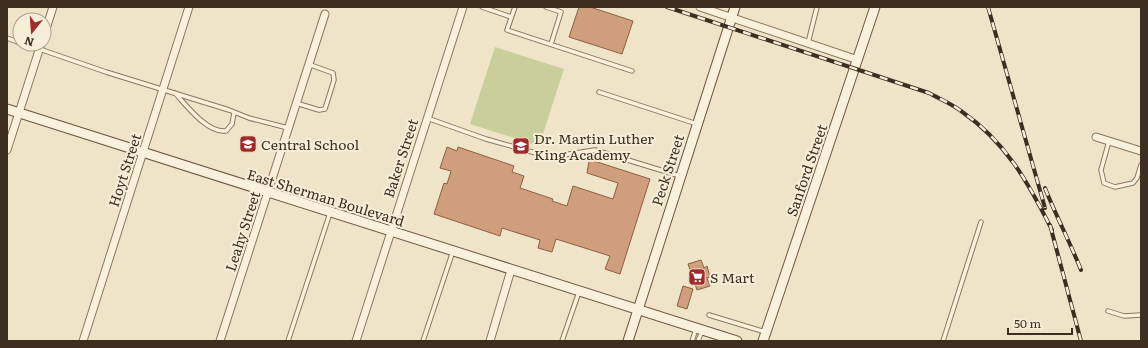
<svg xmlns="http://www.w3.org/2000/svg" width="1148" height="348" font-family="Literata,serif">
  <rect width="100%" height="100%" fill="#f0e4c8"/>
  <!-- green -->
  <path fill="#c9cf9b" d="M495,47l69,22 -25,77 -69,-22z"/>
  <!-- building -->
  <path fill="#cf9f7d" stroke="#8d5f41" d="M579,7h11l43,14 -11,33 -53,-17z
    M447,147l10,4 1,-4 56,19 -2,6 12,4 -4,12 33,11 -1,2 15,5 6,-20 40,13 5,-16 -31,-10 2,-12 2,-1 59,19 -30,95 -15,-5 5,-13 -54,-17 -4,13 -14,-4 2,-8 -38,-12 -2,8 -66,-22 10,-31 3,1 4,-13 -11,-3z
    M701,260l3,8 3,-2 3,11 -3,1 3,8 -13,4 -9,-26z
    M683,286l10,3 -6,20 -10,-3z"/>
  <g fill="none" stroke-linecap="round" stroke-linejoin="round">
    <defs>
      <path id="lane" d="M482,7l29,10
        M515,7l-8,23 125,41
        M546,7l15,5 -10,32
        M7,38l13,5
        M808,43l9,-36
        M25,44l81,28 123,38 20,8 39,10
        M599,92l98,32
        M175,93c12,13 32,40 51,38l6,-7 2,-11
        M296,103l23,7 6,-1 9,-29 -1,-7 -25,-9
        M427,118l59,21 64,18 45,-7 85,26
        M1109,141l-8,29 3,13 11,4 18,-4 4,-5 4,-13
        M1108,311l16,5 17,-1
        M709,315l56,17
        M288,341l42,-128
        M423,341l30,-90
        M562,341l17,-49
        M692,341l4,-12
        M698,341l4,-10
        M943,341l38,-119"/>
      <path id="street" d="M700,7l158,53
        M44,35l9,-28
        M1096,137l45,14
        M7,150l34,-106
        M83,341l106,-334
        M220,341l105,-327
        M356,341l107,-334
        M490,341l21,-71"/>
      <path id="secondary" d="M7,109l730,232
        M628,341l107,-334
        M763,341l112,-334"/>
    </defs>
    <!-- lane casing -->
    <use href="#lane" stroke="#8d765c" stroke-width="5.5"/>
    <!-- street casing -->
    <use href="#street" stroke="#8d765c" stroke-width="9"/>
    <!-- secondary casing -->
    <use href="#secondary" stroke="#6f573f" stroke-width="11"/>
    <!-- lane -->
    <use href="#lane" stroke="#faf1dc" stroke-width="3.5"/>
    <!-- street -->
    <use href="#street" stroke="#faf1dc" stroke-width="7"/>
    <!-- secondary -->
    <use href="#secondary" stroke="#faf1dc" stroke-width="9"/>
    <defs>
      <path id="rail" d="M667,7l262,86c11,6 23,11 32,18 45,31 67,71 91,119
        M988,7l57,201
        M1045,188c11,28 25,54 36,82
        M1050,225l31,116"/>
    </defs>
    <!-- rail casing -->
    <use href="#rail" stroke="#3d2e20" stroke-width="4"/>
    <!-- rail -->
    <use href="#rail" stroke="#f7eed8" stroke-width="2.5" stroke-dasharray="8" stroke-linecap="butt"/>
  </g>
  <!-- icons -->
  <defs>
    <symbol id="school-square" viewBox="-11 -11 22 22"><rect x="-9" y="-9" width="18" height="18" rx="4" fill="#9e2a2b" stroke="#f7eed8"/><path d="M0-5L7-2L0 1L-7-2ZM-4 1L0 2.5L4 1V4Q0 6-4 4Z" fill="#fff"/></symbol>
    <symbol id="supermarket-square" viewBox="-11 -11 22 22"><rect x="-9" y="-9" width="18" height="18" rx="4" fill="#9e2a2b" stroke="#f7eed8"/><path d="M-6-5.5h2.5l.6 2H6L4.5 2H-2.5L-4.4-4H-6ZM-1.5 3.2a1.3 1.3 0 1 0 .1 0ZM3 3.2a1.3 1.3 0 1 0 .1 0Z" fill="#fff"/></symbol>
  </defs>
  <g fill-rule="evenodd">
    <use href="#school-square" x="238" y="134" width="20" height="20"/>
    <use href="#school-square" x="511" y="136" width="20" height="20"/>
    <use href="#supermarket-square" x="687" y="267" width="20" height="20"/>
  </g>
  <g text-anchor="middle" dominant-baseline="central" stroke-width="4" stroke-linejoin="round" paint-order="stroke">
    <!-- poi labels -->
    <g font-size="14" fill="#3d2e20" stroke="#f7eed8" text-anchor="start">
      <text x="534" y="138">Dr. Martin Luther<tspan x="534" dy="16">King Academy</tspan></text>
      <text x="261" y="144">Central School</text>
      <text x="710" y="277">S Mart</text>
    </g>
    <!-- street labels -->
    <g font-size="14" fill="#3d2e20" stroke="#f7eed8">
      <text transform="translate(400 158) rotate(-72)">Baker Street</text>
      <text transform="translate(124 170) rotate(-72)">Hoyt Street</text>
      <text transform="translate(667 170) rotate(-72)">Peck Street</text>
      <text transform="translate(806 170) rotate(-71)">Sanford Street</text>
      <text transform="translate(326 197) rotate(17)">East Sherman Boulevard</text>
      <text transform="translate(242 231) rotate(-72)">Leahy Street</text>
    </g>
  </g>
  <!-- border -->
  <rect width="1148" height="348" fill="none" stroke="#3d2e20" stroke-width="16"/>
  <!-- north arrow -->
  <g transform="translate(32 32) rotate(197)"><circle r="19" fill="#f7eed8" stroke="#ada18e"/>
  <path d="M0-3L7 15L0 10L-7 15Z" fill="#9e2a2b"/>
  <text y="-6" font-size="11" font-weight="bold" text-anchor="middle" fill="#3d2e20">N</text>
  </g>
  <!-- scale -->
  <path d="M1008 328v6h64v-6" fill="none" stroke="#3d2e20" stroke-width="2"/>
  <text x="1014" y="328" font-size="12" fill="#3d2e20" stroke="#f7eed8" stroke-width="3" paint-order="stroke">50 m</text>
</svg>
